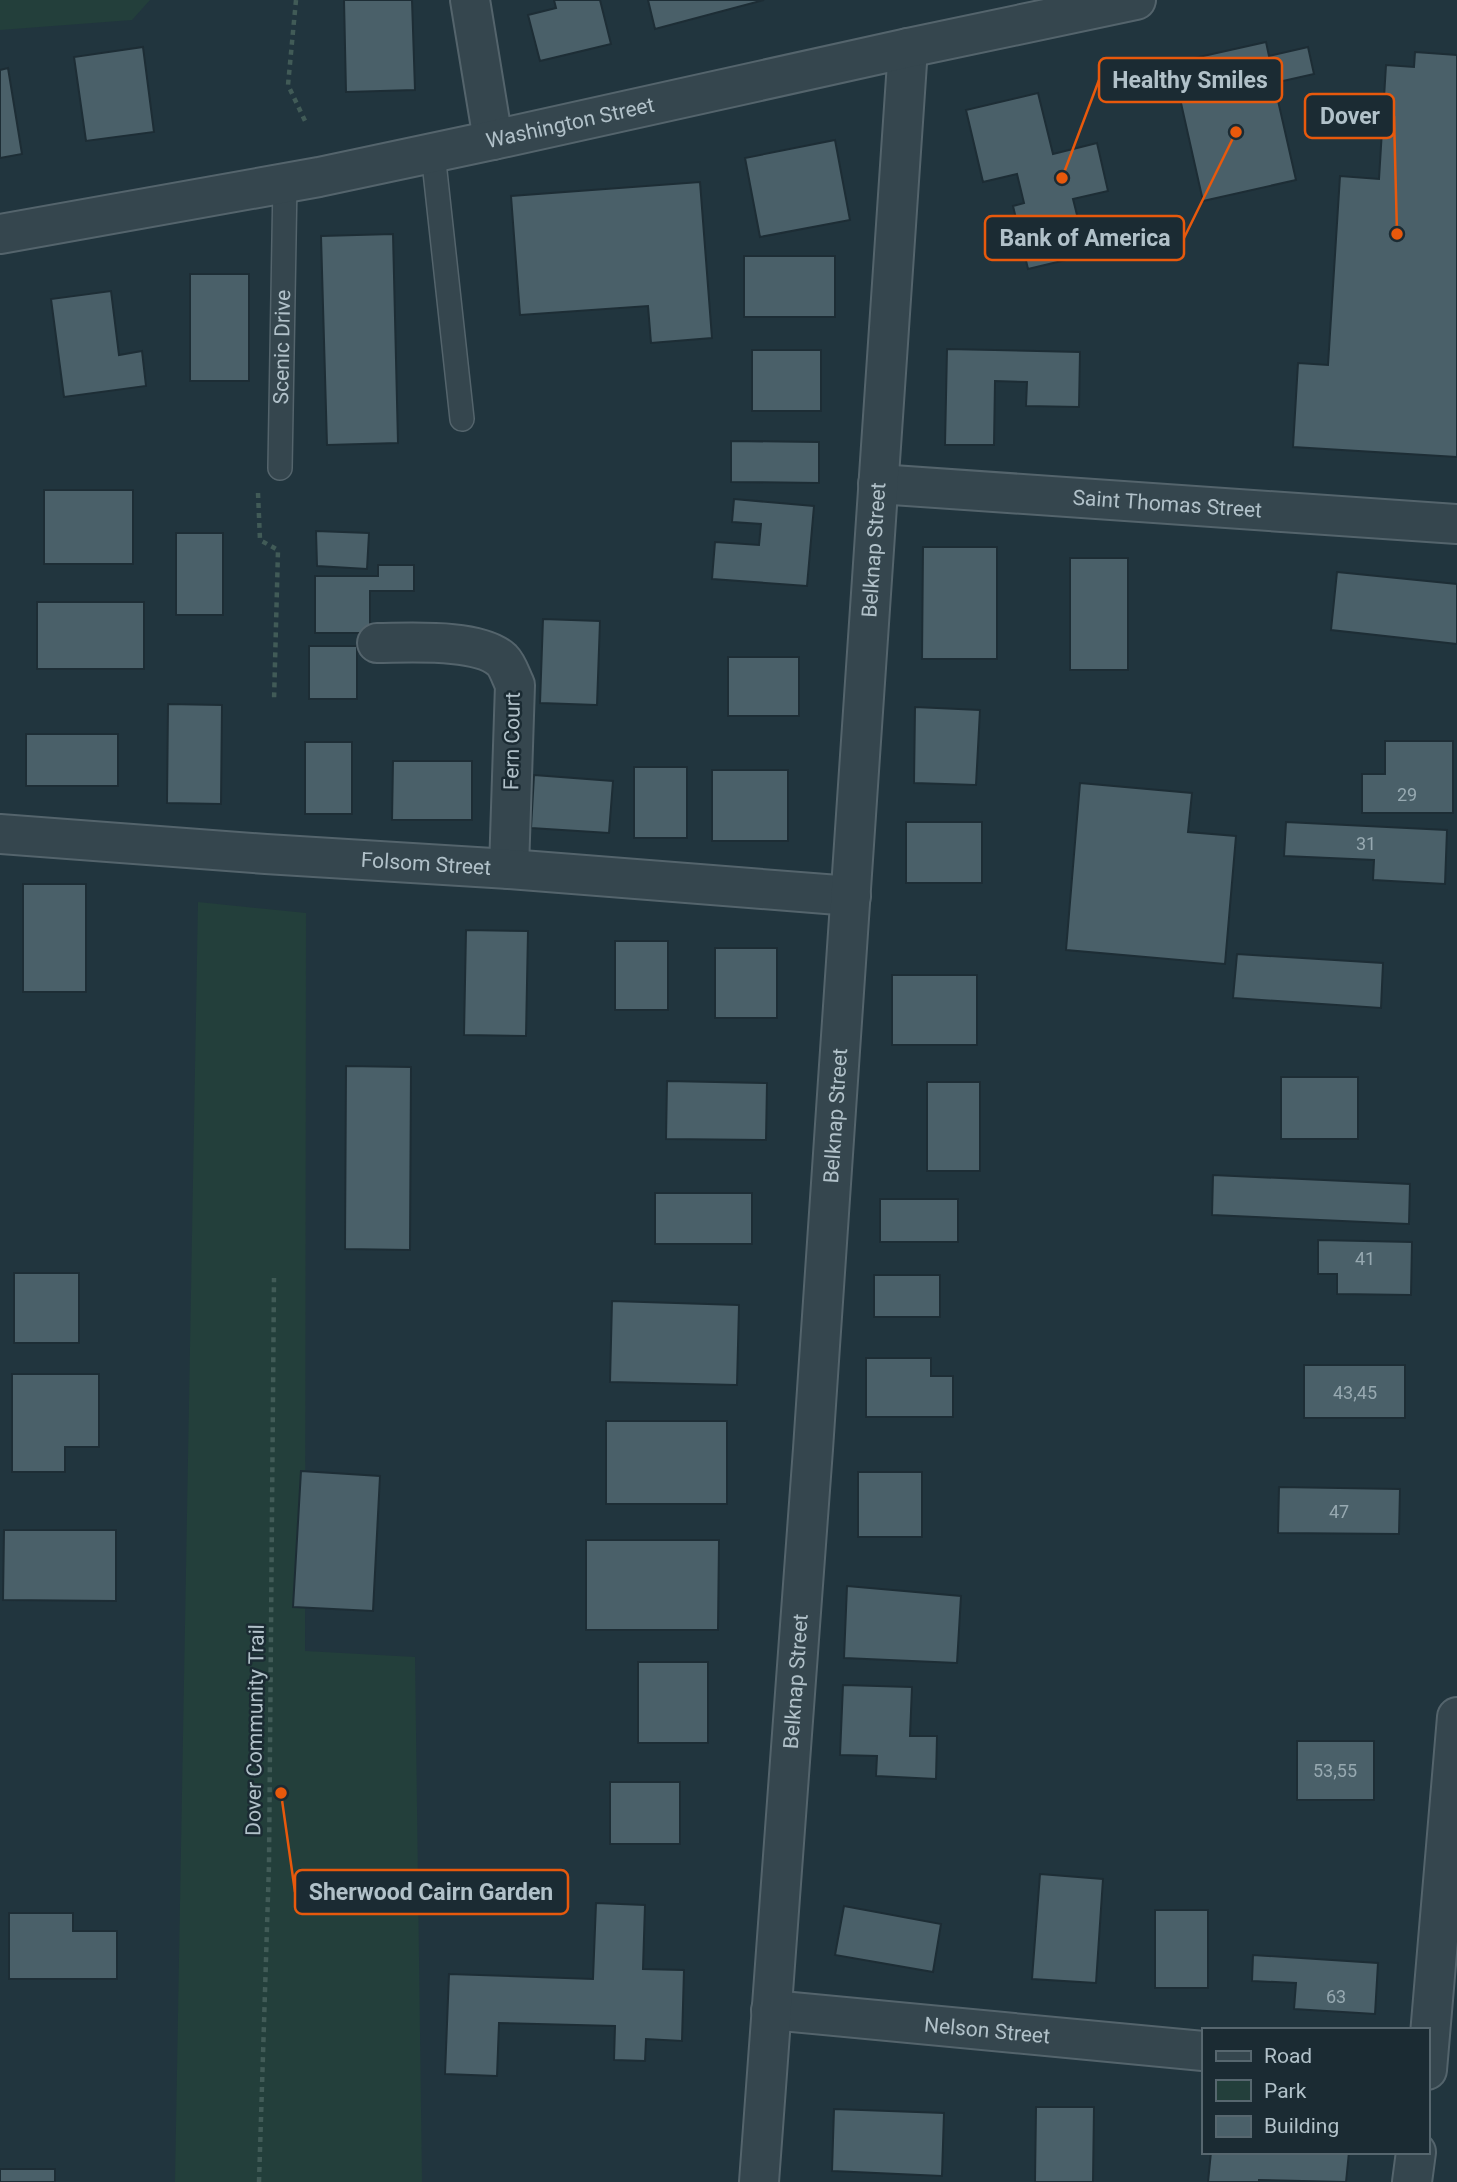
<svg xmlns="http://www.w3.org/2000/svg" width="1457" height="2182" font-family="Roboto,sans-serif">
  <rect width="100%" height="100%" fill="#21353e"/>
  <!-- green -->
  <path fill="#233f3b" d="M0,0h150l-18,20 -132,10z
    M198,902l108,11 -1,738 110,6 7,525h-247z"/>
  <!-- building -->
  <path fill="#4a6069" stroke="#1d2d35" stroke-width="2" d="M344,0h68l3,90 -69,2z
    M554,0h46l11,44 -71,17 -12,-46 28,-7z
    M648,0h116l-109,29z
    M1266,42l3,14 39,-9 6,27 -40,9 22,97 -93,21 -31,-138z
    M143,47l11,85 -68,9 -12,-84z
    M1415,52l42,3v402l-164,-10 5,-84 30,2 12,-189 39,3 7,-114 28,2z
    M8,68l14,86 -22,4v-88z
    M1038,93l15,61 44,-11 11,48 -35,8 14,56 -59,14 -15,-63 11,-3 -7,-29 -34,8 -17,-72z
    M835,140l15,80 -90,17 -15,-79z
    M700,182l12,156 -61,5 -3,-37 -128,9 -9,-119z
    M393,234l5,209 -71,2 -6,-209z
    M744,256h91v61h-91z
    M190,274h59v107h-59z
    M111,291l8,64 23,-4 4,35 -82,11 -13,-98z
    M947,349l133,3 -1,55 -53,-1 1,-24 -32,-1 -1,64h-49z
    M752,350h69v61h-69z
    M731,441l88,1v41l-88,-1z
    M44,490h89v74h-89z
    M734,499l80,7 -7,80 -95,-7 3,-37 44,3 2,-21 -29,-2z
    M316,531l53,2 -2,36 -50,-3z
    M176,533h47v82h-47z
    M923,547h74v112h-75z
    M1070,558h58v112h-58z
    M378,565h36v26h-44v42h-55v-57h63z
    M1337,572l120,12v60l-126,-14z
    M37,602h107v67h-107z
    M543,619l57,2 -3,84 -57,-2z
    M309,646h48v53h-48z
    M728,657h71v59h-71z
    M168,704l54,1 -1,99 -54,-1z
    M915,707l65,3 -4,75 -62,-2z
    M26,734h92v52h-92z
    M1385,741h68v72h-91v-39h23z
    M305,742h47v72h-47z
    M393,761h79v59h-80z
    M634,767h53v71h-53z
    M712,770h76v71h-76z
    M534,775l79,6 -4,52 -78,-5z
    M1080,783l112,10 -4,39 48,4 -11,128 -159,-14z
    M906,822h76v61h-76z
    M1286,822l161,8 -2,54 -72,-4 1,-20 -90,-4z
    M23,884h63v108h-63z
    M466,930l62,1 -2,105 -62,-1z
    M615,941h53v69h-53z
    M715,948h62v70h-62z
    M1237,954l146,9 -2,45 -148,-10z
    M892,975h85v70h-85z
    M346,1066l65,1 -1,183 -65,-1z
    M1281,1077h77v62h-77z
    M667,1081l100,2 -1,57 -100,-1z
    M927,1082h53v89h-53z
    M1213,1175l197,9 -1,40 -197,-9z
    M655,1193h97v51h-97z
    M880,1199h78v43h-78z
    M1318,1240l94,2 -1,53 -74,-1v-20h-19z
    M14,1273h65v70h-65z
    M874,1275h66v42h-66z
    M612,1301l127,4 -2,80 -127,-3z
    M866,1358h65v18h22v41h-87z
    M1304,1365h101v53h-101z
    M12,1374h87v73h-34v25h-53z
    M606,1421h121v83h-121z
    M301,1471l79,5 -7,135 -80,-4z
    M858,1472h64v65h-64z
    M1279,1487l121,2 -1,45 -121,-1z
    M4,1530h112v71l-113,-1z
    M586,1540h133l-1,90h-132z
    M847,1586l114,10 -4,67 -113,-5z
    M638,1662h70v81h-70z
    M843,1685l69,2 -2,49h27l-1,43 -60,-3 1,-20 -37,-1z
    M1297,1741h77v59h-77z
    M610,1782h70v62h-70z
    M1040,1874l63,5 -7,104 -64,-4z
    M596,1903l49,2 -2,64 41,1 -2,71 -36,-2 -1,22 -31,-1 1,-34 -116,-3 -2,53 -52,-2 4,-100 144,5z
    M844,1906l97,18 -8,48 -98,-17z
    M1155,1910h53v78h-53z
    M9,1913h64v18h44v48h-108z
    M1253,1955l125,8 -3,51 -81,-5 2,-26 -44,-2z
    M1036,2107h58l-1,75h-58z
    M834,2109l110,4 -2,63 -110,-5z
    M1211,2152h138l-3,30 -87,-2v2h-51z
    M0,2169h55v13h-55z"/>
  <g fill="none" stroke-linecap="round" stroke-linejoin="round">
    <defs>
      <g id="service">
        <path d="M433,153l29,266"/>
        <path id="s1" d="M280,468l5,-286"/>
      </g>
      <g id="minor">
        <path d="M470,0l23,140"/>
        <path id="s2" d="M878,484l579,40"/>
        <path d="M377,643c31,0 102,-5 125,17 6,6 9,17 13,25l-6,184"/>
        <path id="s3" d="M0,834l266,20 243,15 342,27"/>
        <path id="s4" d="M771,2010l432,41"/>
        <path d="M1427,2070l30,-353"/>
        <path id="s5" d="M759,2182l54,-733 95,-1401"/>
        <path d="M1412,2182l4,-30"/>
      </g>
      <g id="tertiary">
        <path id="s6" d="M0,234l319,-57 174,-37 415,-92 228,-48"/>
      </g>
    </defs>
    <!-- service casing -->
    <use href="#service" stroke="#54646c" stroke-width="26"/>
    <!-- minor casing -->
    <use href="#minor" stroke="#54646c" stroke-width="42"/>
    <!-- tertiary casing -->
    <use href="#tertiary" stroke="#54646c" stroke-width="42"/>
    <!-- path -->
    <path stroke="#415b57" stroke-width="4.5" stroke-dasharray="5 5" stroke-linecap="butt" d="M296,0l-8,85 18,38
      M258,493l2,47 18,10 -4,151
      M259,2182l10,-318 5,-586"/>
    <!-- service -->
    <use href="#service" stroke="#35464e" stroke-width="23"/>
    <!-- minor -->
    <use href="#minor" stroke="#35464e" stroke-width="38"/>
    <!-- tertiary -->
    <use href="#tertiary" stroke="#35464e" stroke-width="38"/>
  </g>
  <g text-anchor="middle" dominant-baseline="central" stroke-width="5" stroke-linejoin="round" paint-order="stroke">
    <!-- number labels -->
    <g font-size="18" fill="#97a9b1">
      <text x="1407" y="794">29</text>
      <text x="1366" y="843">31</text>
      <text x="1365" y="1258">41</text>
      <text x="1355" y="1392">43,45</text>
      <text x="1339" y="1511">47</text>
      <text x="1335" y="1770">53,55</text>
      <text x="1336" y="1996">63</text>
    </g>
    <!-- street labels -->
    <g font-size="21" fill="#b1c1c9" stroke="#1b2b33">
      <text stroke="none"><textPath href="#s6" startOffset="581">Washington Street</textPath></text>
      <text stroke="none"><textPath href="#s1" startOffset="121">Scenic Drive</textPath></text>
      <text stroke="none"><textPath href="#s2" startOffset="290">Saint Thomas Street</textPath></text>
      <text stroke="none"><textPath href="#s5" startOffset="1636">Belknap Street</textPath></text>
      <text transform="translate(512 741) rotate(-89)">Fern Court</text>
      <text stroke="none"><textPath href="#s3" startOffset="427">Folsom Street</textPath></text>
      <text stroke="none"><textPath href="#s5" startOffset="1069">Belknap Street</textPath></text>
      <text stroke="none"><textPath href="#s5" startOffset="502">Belknap Street</textPath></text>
      <text transform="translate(255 1730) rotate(-89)">Dover Community Trail</text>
      <text stroke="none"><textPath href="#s4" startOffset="217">Nelson Street</textPath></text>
    </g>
  </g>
  <!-- callouts -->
  <path fill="none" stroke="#e8590c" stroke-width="2.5" d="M1062 178L1099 80M1397 234L1394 116M1236 132L1184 238M281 1793L295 1892"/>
  <g fill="#e8590c" stroke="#1b2b33" stroke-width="2.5">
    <circle cx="1062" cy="178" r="7"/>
    <circle cx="1397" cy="234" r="7"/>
    <circle cx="1236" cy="132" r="7"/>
    <circle cx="281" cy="1793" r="7"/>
  </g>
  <g fill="#1b2b33" stroke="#e8590c" stroke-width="2.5">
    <rect x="1099" y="58" width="183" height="44" rx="7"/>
    <rect x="1305" y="94" width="89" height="44" rx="7"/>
    <rect x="985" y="216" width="199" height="44" rx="7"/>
    <rect x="295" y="1870" width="273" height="44" rx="7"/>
  </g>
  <g font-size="23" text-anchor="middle" font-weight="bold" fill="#b1c1c9">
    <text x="1190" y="88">Healthy Smiles</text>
    <text x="1350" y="124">Dover</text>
    <text x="1085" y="246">Bank of America</text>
    <text x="431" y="1900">Sherwood Cairn Garden</text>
  </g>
  <!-- legend -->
  <rect x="1202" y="2028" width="228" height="126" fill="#1b2b33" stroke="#57676f" stroke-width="2"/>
  <rect x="1216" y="2051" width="35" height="10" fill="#35464e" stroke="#57676f" stroke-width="2"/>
  <text x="1264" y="2063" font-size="21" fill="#b1c1c9">Road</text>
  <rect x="1216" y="2080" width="35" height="21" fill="#233f3b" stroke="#57676f" stroke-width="2"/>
  <text x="1264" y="2098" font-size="21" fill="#b1c1c9">Park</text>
  <rect x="1216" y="2116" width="35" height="21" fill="#4a6069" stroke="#57676f" stroke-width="2"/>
  <text x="1264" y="2133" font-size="21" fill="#b1c1c9">Building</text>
</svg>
